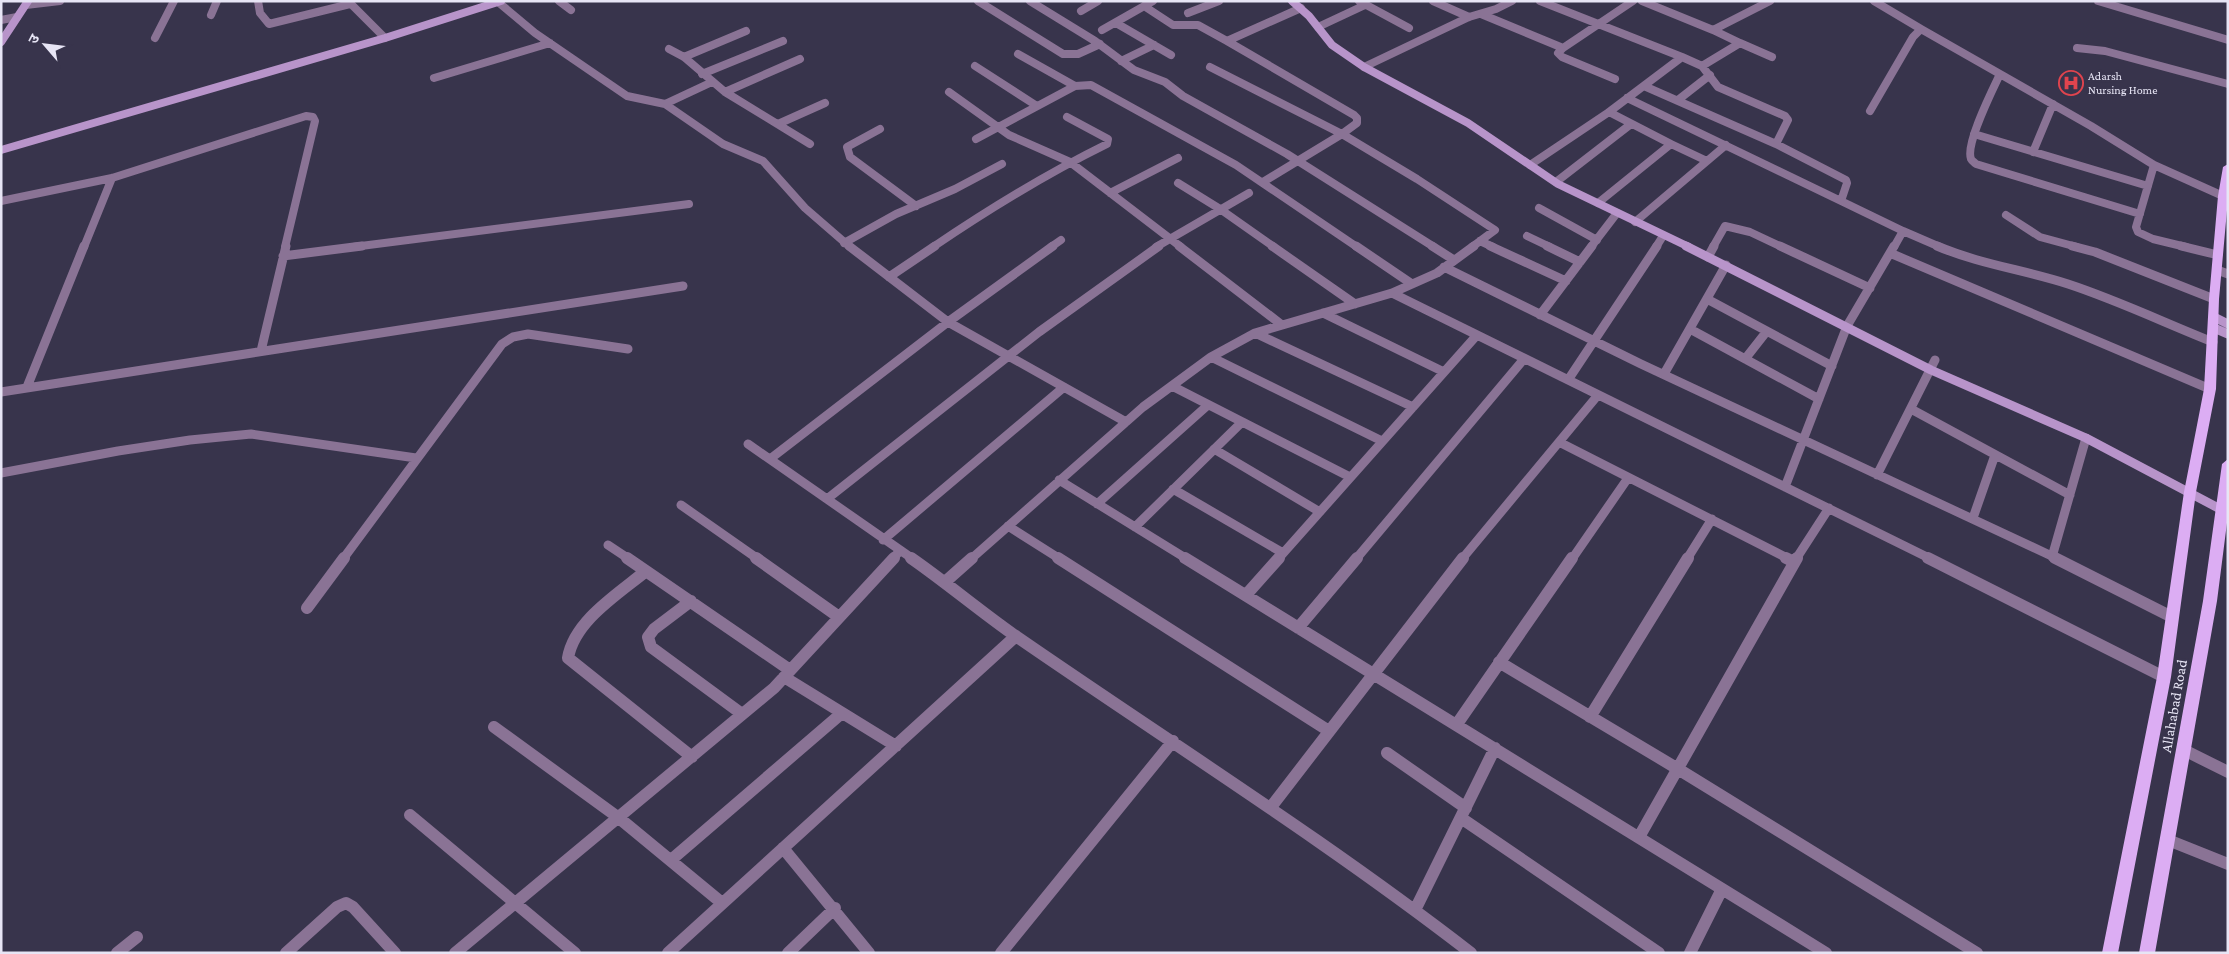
<svg xmlns="http://www.w3.org/2000/svg" width="2229" height="954" font-family="'Crimson Pro','Noto Sans Devanagari',serif">
  <rect width="100%" height="100%" fill="#38344c"/>
  <g fill="none" stroke-linecap="round" stroke-linejoin="round">
    <!-- street-far2 -->
    <path stroke="#8a7395" stroke-width="8" d="M258,1l2,12 9,11 81,-20
      M348,1l37,37
      M559,1l12,9
      M978,1l85,53h15l22,-10
      M1030,1l65,40 39,29 31,12 18,14 104,58 147,93
      M1359,1l50,27
      M1433,1l36,16
      M1540,1l142,56
      M1642,1l71,29
      M1874,1l47,28
      M2098,1l130,39
      M498,2l37,31 92,63 38,8 58,40 40,17 42,47 45,39
      M26,5l34,-4
      M1144,6l29,19h25l29,16 74,-33
      M1081,11l17,-10
      M1188,13l31,-12
      M1481,14l82,34 70,-47
      M211,15l6,-14
      M1,20l16,-3
      M1116,23l55,32
      M1318,27l47,-22
      M1102,30l51,-29
      M155,38l19,-37
      M1227,41l127,74 3,3v5l-15,11 75,45 78,51 -23,17
      M1740,43l32,14
      M1563,48l-5,5 4,4 53,22
      M2077,48l28,3 123,33
      M669,49l15,8 41,35 85,52
      M1018,54l57,32
      M684,57l62,-26
      M1121,61l33,-16
      M975,66l62,40
      M1702,66l16,21 67,29 3,4 -12,24 70,36 1,3 -6,18 62,30 -9,16
      M1210,67l132,67 -79,48
      M1364,67l105,-50 27,-8 16,-8
      M702,74l81,-33
      M2000,74c-7,15 -35,70 -29,85 1,2 3,3 5,5l164,50
      M434,78l116,-35
      M1644,86l132,58
      M725,92l75,-33
      M949,92l60,43 61,27 111,85
      M1627,98l214,103
      M1678,100l32,-25
      M665,104l47,-22
      M1870,111l43,-74 8,-8 170,97 63,39 69,31
      M778,124l47,-21
      M880,129l-33,18 3,10 66,49
      M1974,134l174,52
      M976,139l99,-53 16,-1 145,80 121,82
      M1671,144l36,17
      M2033,152l20,-48
      M1530,165l79,-53
      M2154,165l-18,62 2,5 15,7 33,8
      M1556,182l75,-58
      M1178,183l42,26 54,38
      M1110,193l68,-35
      M1,201l111,-23 194,-62 7,1 2,4 -30,126
      M1598,203l73,-59 -62,-32 73,-55 20,9 38,-23 -27,-13 57,-29
      M1539,208l58,32
      M2006,215l34,22 37,10
      M1635,222l91,-77
      M1903,231l37,16
      M1527,236l23,11
      M1480,241l13,6
      M844,243l52,-29 59,-25 47,-25
      M84,247l28,-69
      M353,247l336,-43
      M933,247c56,-38 113,-73 174,-103l1,-5 -41,-22
      M1051,247l10,-7
      M1156,247l93,-54
      M1591,247l26,-34
      M1656,247l7,-11
      M1713,247l12,-21 25,6 32,15"/>
    <!-- street-far1 -->
    <path stroke="#8a7395" stroke-width="9" d="M849,246l99,76 178,100
      M1179,246l103,79
      M1272,246l83,58
      M1356,246l56,38
      M1432,246l22,14
      M1490,246l76,35
      M1547,246l33,16
      M1780,246l90,42
      M1937,246c42,18 88,24 131,38 49,16 97,39 145,58
      M2072,246l23,6 119,47
      M2181,246l37,9
      M1890,253l320,136
      M283,256l79,-10
      M1708,257l6,-11
      M1444,267l197,97 417,195
      M2217,270l11,4
      M889,277l46,-31
      M1392,293l539,266
      M1707,299l125,67
      M1323,313l121,59
      M1540,315l52,-69
      M1690,329l129,70
      M1255,333l158,74
      M261,351l25,-105
      M1211,357l171,84
      M1745,359l22,-28
      M1664,374l62,-109
      M1568,380l89,-134
      M1172,386l178,91
      M27,387l57,-141
      M1,392l682,-106
      M1911,409l159,86
      M1559,442l230,117
      M748,444l165,115
      M1214,449l106,63
      M770,459l178,-137 105,-76
      M1,473l117,-22 72,-11 61,-6 165,24
      M1877,475l58,-115
      M1059,480l128,79
      M1785,487l62,-161 47,-80
      M1173,489l110,64
      M827,499l212,-167 120,-86
      M1097,504l111,-99
      M681,505l77,54
      M1973,518l22,-63
      M1008,526l52,33
      M1135,527l107,-105
      M883,540l181,-153
      M608,545l21,14
      M2052,557l34,-119
      M343,559l159,-215 11,-7 15,-3 100,15
      M892,559l8,-8
      M971,559l172,-152 68,-50 44,-24 137,-40 45,-20 37,-27
      M1278,559l199,-224
      M1356,559l168,-200
      M1462,559l136,-164
      M1572,559l56,-81
      M1687,559l25,-40
      M1796,559l33,-51"/>
    <!-- street -->
    <path stroke="#8a7395" stroke-width="12" d="M627,558l163,112
      M756,558l83,59
      M911,558c36,25 70,54 106,79 152,105 308,203 454,316
      M1058,558l271,173
      M1185,558l641,395
      M1786,558l8,4
      M1928,558l236,119
      M2055,558l117,59
      M646,571c-28,23 -72,50 -78,87l124,99
      M945,582l27,-24
      M1246,595l33,-37
      M691,601l-37,28 -6,8 3,10 91,67
      M307,608l37,-50
      M1298,628l59,-70
      M1499,662l179,107 299,184
      M784,677l112,69
      M1590,717l98,-159
      M1457,724l115,-166
      M494,727l125,91 103,85
      M2184,750l44,22
      M1387,753l79,55
      M1271,807l192,-249
      M410,815l165,138
      M1461,818l198,135
      M1639,837l158,-279
      M2168,840l60,24
      M783,848l86,105
      M671,860l171,-147
      M1415,910l80,-162
      M117,953l20,-16
      M286,953l51,-46 9,-4 7,4 42,46
      M455,953l319,-265 120,-130
      M668,953l348,-317
      M788,953l47,-45
      M1001,953l172,-212
      M1690,953l32,-64"/>
    <!-- secondary-far1 -->
    <path stroke="#b894ca" stroke-width="8" d="M1292,1l17,15 23,29 32,22 104,56 90,61 131,63
      M1,42l27,-41
      M1,150l384,-112 116,-37"/>
    <!-- secondary -->
    <path stroke="#b894ca" stroke-width="9" d="M1686,246l245,124 155,68 136,72
      M2214,317l14,7
      M2214,328l14,6"/>
    <!-- primary -->
    <path fill="#dcadf3" fill-rule="evenodd" d="M2228,164v35l-9,100 -3,90 -20,103 -25,185 -53,276h-16l55,-276 27,-185 20,-103 5,-90 9,-103 5,-29z
      M2228,459v56l-11,86 -62,352h-16l64,-352 19,-137z"/>
  </g>
  <!-- icons -->
  <defs>
    <symbol id="hospital-ring" viewBox="-11 -11 22 22"><circle r="9.5" fill="#38344c" stroke="#e0444e" stroke-width="1.5"/><path d="M-5-5h3v3.5h4V-5h3V5h-3V1.5h-4V5h-3Z" fill="#e0444e"/></symbol>
  </defs>
  <g fill-rule="evenodd">
    <use href="#hospital-ring" x="2057" y="69" width="28" height="28"/>
  </g>
  <g text-anchor="middle" dominant-baseline="central" stroke-width="5" stroke-linejoin="round" paint-order="stroke">
    <!-- far-poi labels -->
    <g font-size="12" fill="#e7e5f5" stroke="#38344c" text-anchor="start">
      <text x="2088" y="76">Adarsh<tspan x="2088" dy="14">Nursing Home</tspan></text>
    </g>
    <!-- street labels -->
    <g font-size="15" fill="#e7e5f5" stroke="#38344c">
      <text transform="translate(2174 706) rotate(-80)">Allahabad Road</text>
    </g>
  </g>
  <!-- border -->
  <rect width="2229" height="954" fill="none" stroke="#e7e5f5" stroke-width="5"/>
  <!-- north arrow -->
  <g transform="translate(45 45) rotate(298)" stroke="#38344c" stroke-width="4" paint-order="stroke">
  <path d="M0-4L9 19L0 12L-9 19Z" fill="#e7e5f5"/>
  <text y="-8" font-size="14" font-weight="bold" text-anchor="middle" fill="#e7e5f5">उ</text>
  </g>
</svg>
